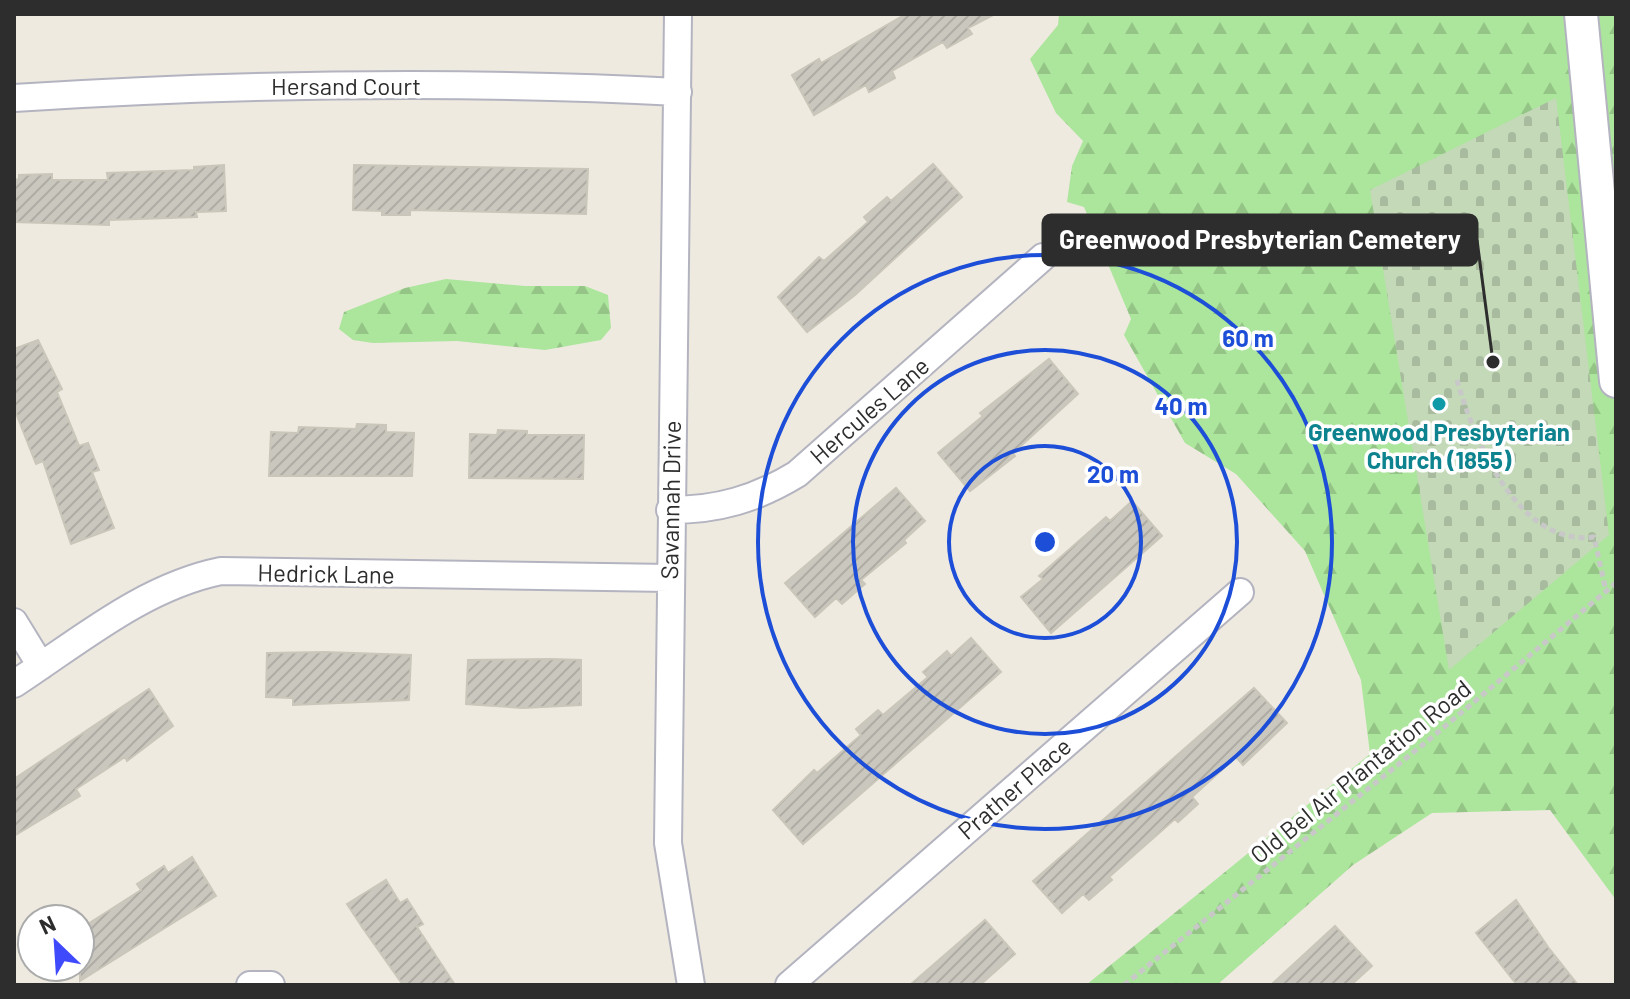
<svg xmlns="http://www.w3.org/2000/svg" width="1630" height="999" font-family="Barlow,sans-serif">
  <defs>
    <pattern id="forest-firs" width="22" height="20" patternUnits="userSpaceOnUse" patternTransform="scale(2)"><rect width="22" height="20" fill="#ace59c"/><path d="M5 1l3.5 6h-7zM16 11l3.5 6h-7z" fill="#94c587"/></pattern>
    <pattern id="cemetery-stones" width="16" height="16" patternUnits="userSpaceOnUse" patternTransform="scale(2)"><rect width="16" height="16" fill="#c3d9b7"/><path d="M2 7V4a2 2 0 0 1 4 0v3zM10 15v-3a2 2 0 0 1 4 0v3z" fill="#a8bb9e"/></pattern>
    <pattern id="building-hatch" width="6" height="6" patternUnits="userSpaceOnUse" patternTransform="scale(2)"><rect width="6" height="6" fill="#cac8be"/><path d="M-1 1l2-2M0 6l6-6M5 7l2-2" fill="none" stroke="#aeaca4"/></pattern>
  </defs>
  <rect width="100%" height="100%" fill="#eeeae0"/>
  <!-- forest -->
  <path fill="url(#forest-firs)" d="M1059,14h557v886l-66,-90 -118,3 -79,52 -136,120h-131l284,-231 -9,-74 -56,-129 -69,-77 -51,-31 -61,-108 7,-16 -47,-112 -17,-5 5,-36 11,-25 -27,-28 -26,-54 28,-34z
    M446,279l79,7h60l23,9 3,33 -10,12 -56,10 -88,-9 -84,2 -20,-3 -14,-11 5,-17 61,-24z"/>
  <!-- cemetery -->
  <path fill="url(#cemetery-stones)" d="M1556,98l53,437 -160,135 -79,-480z"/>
  <!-- building -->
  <path fill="url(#building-hatch)" stroke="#cac6b9" stroke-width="2" d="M906,14h89l-27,14 4,6 -25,14 -4,-6 -51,29 3,7 -26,14 -3,-7 -52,30 -22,-40 27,-16 2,4z
    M933,164l29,33 -107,98 -48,37 -29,-35 41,-40 5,4 44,-39 -4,-5 23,-20 4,4z
    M224,165l2,46 -30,1 1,5 -88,3v5l-95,-3v-42l5,-1v-4l33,-1v6h56l-1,-7 87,-3v-3z
    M354,165l234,4 -2,45 -176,-4v5h-28v-4l-29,-1z
    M38,340l24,49 -5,3 22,54 9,-3 11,27 -7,2 22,56 -43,16 -28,-83 -7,3 -22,-56v-59z
    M1049,359l29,35 -65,59 2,3 -45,35 -32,-38 45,-37 -3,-3z
    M357,424l29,1v7l28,1 -2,43h-143l2,-44 27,1 1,-6 57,2z
    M498,430l29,1v4h57l-1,44 -114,-1 1,-44 27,1z
    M896,488l29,33 -21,19 2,3 -45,37 4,4 -23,20 -6,-6 -21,19 -30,-34z
    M1132,501l30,35 -111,97 -30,-36 22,-18 -4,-3 67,-59 4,4z
    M971,638l30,34 -198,172 -30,-34 41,-40 3,3 44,-38 -5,-6 22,-19 5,5 45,-38 -5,-5 24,-21 4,5z
    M324,652l87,3 -2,45 -116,5v-7l-27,-1 1,-44z
    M551,659l30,1v45l-58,3 -57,-4 2,-44z
    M1254,688l33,35 -44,42 -7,-8 -44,40 6,7 -20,18 -3,-3 -66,58 3,3 -23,20 -6,-6 -21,19 -29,-32z
    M149,689l24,37 -46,35 -2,-4 -49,32 4,7 -66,40v-57z
    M192,857l24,39 -136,85v-52l61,-39 -4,-6 27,-18 4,7z
    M386,880l14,23 7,-4 16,25 -6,3 38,58h-52l-41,-58 -15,-23z
    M1516,900l32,47 30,38h-61l-41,-52z
    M985,920l30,34 -35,31h-70z
    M1335,926l37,40 -21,19h-80z"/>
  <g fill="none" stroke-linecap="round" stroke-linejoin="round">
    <defs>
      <path id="minor" d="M678,14l-10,829 23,142
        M14,98c222,-14 442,-18 664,-6
        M670,510c48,0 86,-11 127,-36l246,-217
        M14,622l27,44
        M14,684c66,-43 129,-97 207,-113l448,7
        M250,985h21
        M789,985l451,-393"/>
      <path id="tertiary" d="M1581,14l35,367"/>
    </defs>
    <!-- minor casing -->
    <use href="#minor" stroke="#b3b4c0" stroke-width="30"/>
    <!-- tertiary casing -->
    <use href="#tertiary" stroke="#b3b4c0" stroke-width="36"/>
    <!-- path -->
    <path stroke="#c8c8c8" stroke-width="5" stroke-dasharray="6 4" stroke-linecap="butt" d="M1457,380c17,60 61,167 137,157l12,54
      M1124,985l301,-242 191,-160"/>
    <!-- minor -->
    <use href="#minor" stroke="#fff" stroke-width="26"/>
    <!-- tertiary -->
    <use href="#tertiary" stroke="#fff" stroke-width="32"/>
  </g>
  <!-- distance rings -->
  <g fill="none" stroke="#1d4ed8" stroke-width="4">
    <circle cx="1045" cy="542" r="96"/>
    <circle cx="1045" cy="542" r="192"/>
    <circle cx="1045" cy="542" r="287"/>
  </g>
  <!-- markers -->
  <circle fill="#0f9aa8" stroke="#fff" stroke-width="3" cx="1439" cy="404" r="8"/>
  <g text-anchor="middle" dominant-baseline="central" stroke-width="7" stroke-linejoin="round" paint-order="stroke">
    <!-- street labels -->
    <g font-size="24" fill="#2d2d2d" stroke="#fff">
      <text x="346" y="85">Hersand Court</text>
      <text transform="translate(869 410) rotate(-41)">Hercules Lane</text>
      <text transform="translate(670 500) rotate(-89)">Savannah Drive</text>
      <text transform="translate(326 573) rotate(1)">Hedrick Lane</text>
      <text transform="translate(1360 771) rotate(-39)">Old Bel Air Plantation Road</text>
      <text transform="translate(1014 788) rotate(-41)">Prather Place</text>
    </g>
    <!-- culture labels -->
    <g font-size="24" font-weight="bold" fill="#0d838f" stroke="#fff">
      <text x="1439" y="431">Greenwood Presbyterian<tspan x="1439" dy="28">Church (1855)</tspan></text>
    </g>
  </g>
  <circle cx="1045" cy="542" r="12" fill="#1d4ed8" stroke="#fff" stroke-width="4"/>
  <g font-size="24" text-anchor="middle" font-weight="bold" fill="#1d4ed8" stroke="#fff" stroke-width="7" stroke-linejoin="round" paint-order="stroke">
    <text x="1248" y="347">60 m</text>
    <text x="1181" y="415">40 m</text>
    <text x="1113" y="483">20 m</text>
  </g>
  <!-- callouts -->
  <path fill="none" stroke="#2d2d2d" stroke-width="3" d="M1493 362L1477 240"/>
  <circle fill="#2d2d2d" stroke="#fff" stroke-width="3" cx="1493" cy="362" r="8"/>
  <rect fill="#2d2d2d" stroke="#2d2d2d" stroke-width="3" x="1043" y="215" width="434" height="50" rx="8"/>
  <g font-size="26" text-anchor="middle" font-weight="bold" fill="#fff">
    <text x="1260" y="249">Greenwood Presbyterian Cemetery</text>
  </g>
  <!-- border -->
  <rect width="1630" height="999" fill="none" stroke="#2d2d2d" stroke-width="32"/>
  <!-- north arrow -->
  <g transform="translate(56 943) rotate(335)"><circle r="38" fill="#ffffff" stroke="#ababab" stroke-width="2"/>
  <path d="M0-6L14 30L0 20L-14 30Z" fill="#3f4afc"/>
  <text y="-12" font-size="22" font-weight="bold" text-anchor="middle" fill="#2d2d2d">N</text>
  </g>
</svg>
